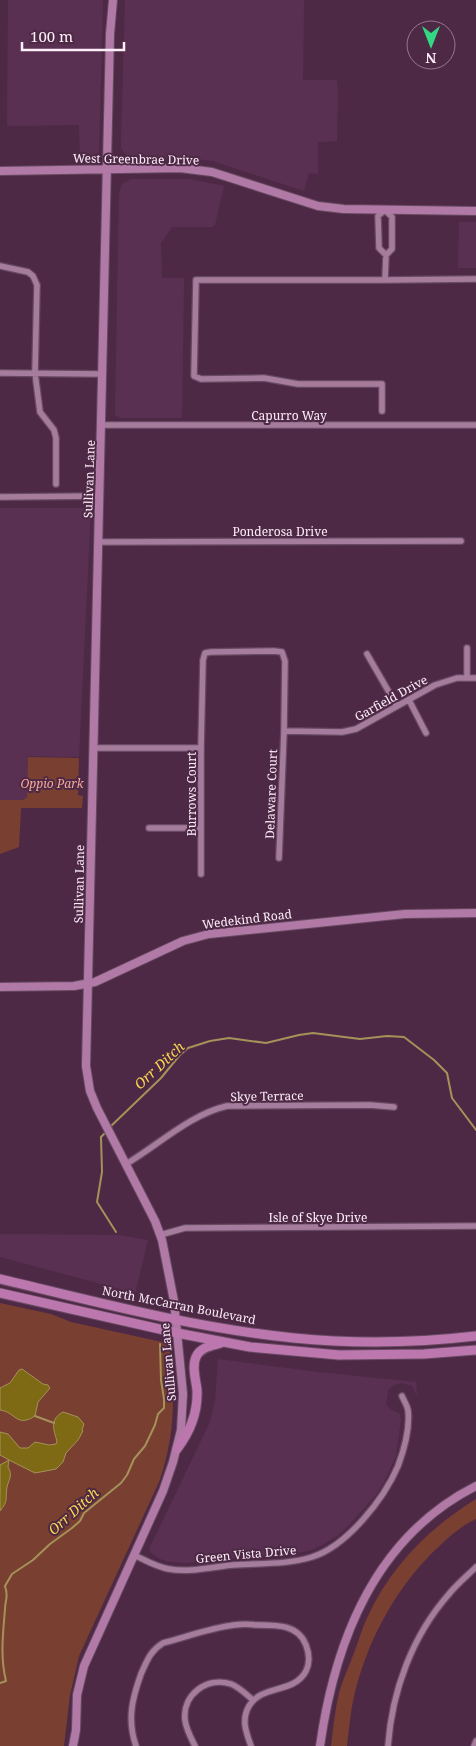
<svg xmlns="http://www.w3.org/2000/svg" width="476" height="1746" font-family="'Noto Serif',serif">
  <rect width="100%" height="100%" fill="#4e2946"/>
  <!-- built -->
  <path fill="#5a3052" d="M8,0h95l-4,155 -2,5 -17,1 -1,-36 -72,1z
    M125,0h179l-1,80h34l1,10 -1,51 -19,1v32l-9,-1 -5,18 -91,-30 -26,-3h-56l-7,-5 -3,-5v-9z
    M131,179h59l34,7 -9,39 -3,2h-40l-11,16 1,35h22l-2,140h-61l-6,-3 4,-222 3,-9z
    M459,222h17v46h-18z
    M0,508h91l-12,249 -51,-1 -1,41 -4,3h-23z
    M0,1234l118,1 30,5 -13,53 -135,-36z
    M218,1359l99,13 99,10 1,14 -5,-10 -10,-3 -8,2 -6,5 -2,14 4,5 10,5 1,5 -5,37 -12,26 -9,14 -26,29 -12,11 -15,9 -13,6 -14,2 -108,10 -17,-1 -10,-3 -10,-7v-5l60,-125 5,-20z"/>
  <!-- green -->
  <path fill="#793f31" d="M28,757l51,1 -1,37 5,1 -1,12h-61l-2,39 -19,7v-54h23l4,-3z
    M0,1303l51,11 20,8 91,20 5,3 3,7c5,47 5,85 -11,130l-80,174 -9,39 -6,51h-64z
    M476,1499v20c-18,8 -31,22 -45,35 -39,40 -66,92 -78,147 -3,14 -4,30 -6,45h-16c2,-17 4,-36 8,-53 4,-14 11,-29 16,-43 4,-10 7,-22 12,-32 23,-51 62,-90 109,-119z"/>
  <!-- water -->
  <path fill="#7e6a15" stroke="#a49259" d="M22,1369l21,15 5,1 2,3 -12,14 -3,14c-19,12 -19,-4 -35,-6v-22l10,-5 9,-13z
    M63,1412l15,5 6,7 -2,6 1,1 -5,9 -12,13 -3,9 -7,7 -21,4 -26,-13 -1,7c5,8 1,12 -1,20 -2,12 2,13 -7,24v-46l9,-5 -9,-5v-23l8,2 12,14h8l7,-6 14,3 7,-1 1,-3c-4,-12 -7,-22 6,-29z"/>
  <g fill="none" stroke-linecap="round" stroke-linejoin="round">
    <!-- stream -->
    <path stroke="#a49259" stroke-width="2" d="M110,1127l51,-49 18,-22 9,-8 22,-7 19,-3 37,5 33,-8 14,-2 47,6 27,-3 17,1 30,23 13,13 5,25 24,32
      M107,1131l-6,6 1,35 -5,30 19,30
      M35,1416l19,7
      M0,1683l6,-2c-6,-24 -3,-47 -1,-72 0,-10 4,-11 0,-23l7,-12 21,-14 17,-16 22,-16 8,-7 4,-8 37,-30 6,-8 7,-16 11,-13 10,-21 3,-11 6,-6v-9l-3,-19 -1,-36"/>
    <defs>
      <path id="street" d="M386,255l6,-6v-32l-7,-7 -7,6 1,32 7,7 -1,25 91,-1
        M0,266l28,6 5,4 4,9 -2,88 5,39 14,18 2,8v46
        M0,373l103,1
        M382,411v-27h-84l-34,-6 -63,1 -7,-3 2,-96h189
        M102,425h374
        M0,497l100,-1
        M99,542l362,-1
        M467,648v30
        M367,654l30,52
        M409,700l17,33
        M284,731l58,1 14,-3 79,-44 22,-7h19
        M94,748h107
        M149,828h51
        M201,874v-126l2,-88 2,-7 6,-1 63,-1 8,1 3,9 -1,70 -5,127
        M126,1164c32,-19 65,-50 101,-58l143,-1 24,2
        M160,1235l25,-7 291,-2
        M134,1555c11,5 22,12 35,14 20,4 43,-2 64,-4 25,-2 54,0 79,-8 35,-11 72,-58 86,-91 6,-16 12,-39 10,-56 -1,-5 -4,-9 -6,-14
        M136,1746c-9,-26 -4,-47 5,-72 6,-13 9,-23 22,-31 23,-6 47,-15 71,-18 7,-1 15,-1 23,0 18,0 41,-1 49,20 3,8 4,18 0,26 -12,23 -44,13 -57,35 -8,14 -3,26 2,40
        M195,1746c-4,-8 -9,-17 -10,-26 -3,-25 22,-44 46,-36 8,3 16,11 22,16
        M388,1746c4,-55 24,-110 61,-152 8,-10 18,-18 27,-27
        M474,1746l2,-5"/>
      <path id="secondary" d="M0,171l180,-3 32,4 106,34 26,3 132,2
        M0,987l74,-1 21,-4 88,-41 26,-7 196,-20 71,-1
        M73,1746l3,-16 1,-35 7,-29 79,-175 10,-29 8,-32 2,-36 -9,-93 -12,-61 -7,-19 -58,-113 -7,-17 -4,-25 24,-1032 3,-34
        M320,1746c15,-106 55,-209 156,-260"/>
      <path id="primary" d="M0,1279c97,23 194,49 294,59 60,6 122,5 182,-2
        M0,1293l177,40 73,14 89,8 85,-1 52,-4
        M177,1449c13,-17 21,-37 20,-59 -1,-10 -6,-25 0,-35 5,-8 16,-10 24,-12"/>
    </defs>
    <!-- street casing -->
    <use href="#street" stroke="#674a61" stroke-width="8"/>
    <!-- secondary casing -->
    <use href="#secondary" stroke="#674a61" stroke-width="10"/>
    <!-- primary casing -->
    <use href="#primary" stroke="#674a61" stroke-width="11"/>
    <!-- street -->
    <use href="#street" stroke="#a67c9d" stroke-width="5.5"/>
    <!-- secondary -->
    <use href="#secondary" stroke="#b17aa6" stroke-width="8"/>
    <!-- primary -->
    <use href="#primary" stroke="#bc78ae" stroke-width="9"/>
  </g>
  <g text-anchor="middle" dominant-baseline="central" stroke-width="4" stroke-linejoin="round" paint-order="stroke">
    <!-- street labels -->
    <g font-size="12" fill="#fdeef9" stroke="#4e2946">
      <text transform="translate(136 159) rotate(1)">West Greenbrae Drive</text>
      <text x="289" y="415">Capurro Way</text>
      <text transform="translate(89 479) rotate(-88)">Sullivan Lane</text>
      <text x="280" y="531">Ponderosa Drive</text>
      <text transform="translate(391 698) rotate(-29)">Garfield Drive</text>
      <text transform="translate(191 794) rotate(-90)">Burrows Court</text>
      <text transform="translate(271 794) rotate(-88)">Delaware Court</text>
      <text transform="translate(79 884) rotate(-89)">Sullivan Lane</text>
      <text transform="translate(247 919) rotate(-7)">Wedekind Road</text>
      <text transform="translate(267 1096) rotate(-1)">Skye Terrace</text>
      <text x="318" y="1217">Isle of Skye Drive</text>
      <text transform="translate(179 1305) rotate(11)">North McCarran Boulevard</text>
      <text transform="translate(168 1362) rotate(-95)">Sullivan Lane</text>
      <text transform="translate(246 1554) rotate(-5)">Green Vista Drive</text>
    </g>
    <!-- park labels -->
    <g font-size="12" font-style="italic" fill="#f4a895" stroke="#4e2946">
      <text x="52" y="783">Oppio Park</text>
    </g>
    <!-- water labels -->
    <g font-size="14" font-style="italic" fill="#fad84d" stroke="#4e2946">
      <text transform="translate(159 1065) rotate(-43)">Orr Ditch</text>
      <text transform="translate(73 1511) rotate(-42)">Orr Ditch</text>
    </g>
  </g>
  <!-- north arrow -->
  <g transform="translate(431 45) rotate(180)"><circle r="24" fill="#4e2946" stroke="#94788e"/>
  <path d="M0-4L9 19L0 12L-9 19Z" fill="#32d882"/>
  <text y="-8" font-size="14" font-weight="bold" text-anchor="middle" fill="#fdeef9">N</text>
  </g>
  <!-- scale -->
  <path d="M22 42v8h102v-8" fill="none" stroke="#fdeef9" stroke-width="2.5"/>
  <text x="30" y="42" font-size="15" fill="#fdeef9" stroke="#4e2946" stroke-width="4" paint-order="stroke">100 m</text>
</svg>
